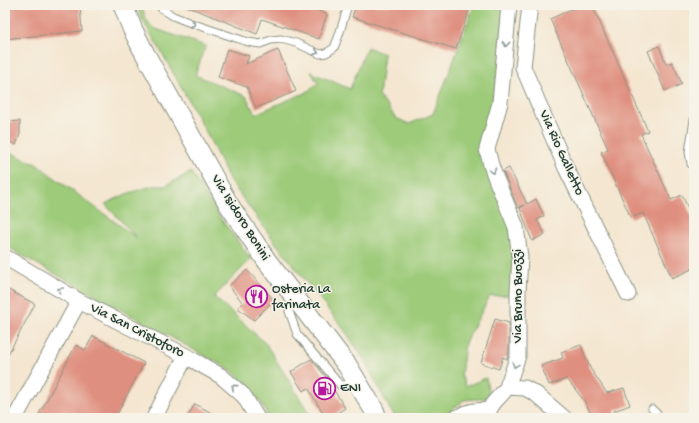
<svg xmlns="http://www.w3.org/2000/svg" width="699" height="423" font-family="'Gochi Hand',sans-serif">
  <rect width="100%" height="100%" fill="#f7f3e8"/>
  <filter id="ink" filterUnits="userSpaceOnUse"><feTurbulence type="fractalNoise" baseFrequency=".025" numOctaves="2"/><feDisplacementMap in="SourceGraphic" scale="8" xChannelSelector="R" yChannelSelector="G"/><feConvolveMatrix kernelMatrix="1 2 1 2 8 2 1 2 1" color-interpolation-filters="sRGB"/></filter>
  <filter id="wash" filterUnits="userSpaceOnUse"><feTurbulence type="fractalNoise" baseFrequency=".012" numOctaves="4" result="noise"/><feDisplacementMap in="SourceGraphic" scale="16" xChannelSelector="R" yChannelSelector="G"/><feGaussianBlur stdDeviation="0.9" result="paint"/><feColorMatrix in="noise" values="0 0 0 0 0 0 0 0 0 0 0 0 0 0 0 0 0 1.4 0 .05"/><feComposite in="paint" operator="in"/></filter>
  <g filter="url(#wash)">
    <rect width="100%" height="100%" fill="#f4e6d0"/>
    <!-- green -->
    <path fill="#9dcb79" stroke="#5e8456" d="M137,5h5l3,13 8,10 53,18 -11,29 51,21 9,18 52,-22 11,-9 -7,-11 39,17 17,-42 17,7 -5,42 17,22 13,6 24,-10 22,-57 19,-52h31l-5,57 -14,75 -6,2 5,25 28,69 -1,62 -22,1 -25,47 -4,32 5,11 20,-8 4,20 -26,2 -10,8 -6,6 -8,4h-44l-5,-7 -28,-53 -18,-27 -70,-89 -45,-61 -24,-49 -45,-81 -20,-33z
      M5,150l31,14 101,74 -32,-34 21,-10 26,-8h13l26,-14 30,47 30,40 -37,38 24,21 28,26 46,74h-44c-6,-20 -23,-34 -37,-48l-212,-116 -14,-10z"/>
    <g id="blocks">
      <!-- building -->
      <path fill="#df8f7f" d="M5,5h75l2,26 -77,8z
        M186,5h116l25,9 -8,25 -57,-20 -5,15 -71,-28z
        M356,5h115l-15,44 -104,-32z
        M580,5h12l56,126 -7,3 30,66 11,-5 12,26v47l-22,10 -29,-65 -12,5 -30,-66 7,-3 -58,-130z
        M659,46l7,18 6,-2 10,22 -17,7 -17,-40z
        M227,49l22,7 -3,8 32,-14 18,41 -40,17 -9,-21 -29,-10z
        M20,121v13l-4,11 -11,-6v-17z
        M509,168l18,36 9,-5 8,17 -7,4 8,14 -13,7 -12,-33 5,-3 -7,3 -15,-37z
        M247,270l27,30 -20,20 -16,-12 5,-5 -14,-17z
        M5,288l30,16 -30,56z
        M495,319l14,4v28l-2,8 -4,-2 -4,12 -18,-6z
        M93,336l51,27 -29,55h-78l39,-73 9,5z
        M581,345l9,23 17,25 17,-5 6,17 -16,6 1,7h-22l-8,-16 -18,-23 -18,6 -8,-19 22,-8 -2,-6z
        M311,359l15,18 19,31 -16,10h-3l-18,-30 -5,3 -12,-19z
        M195,404l26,14h-34z"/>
    </g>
  </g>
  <g filter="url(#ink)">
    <use href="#blocks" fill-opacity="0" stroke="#8a9282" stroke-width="1"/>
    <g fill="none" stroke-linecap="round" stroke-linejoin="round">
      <defs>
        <path id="service" d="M160,5l1,3 12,8 15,6 60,20 12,2 11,-4 10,-1 15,4 24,11 6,-1 8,-5 5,-13 9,-30
          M694,120l-5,32 2,12 3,2
          M292,299l-3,12 8,23 43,51 16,-1
          M652,409l9,9"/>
        <path id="minor" d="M530,5l-7,62 43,101 62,126
          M5,257l74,44 107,55 35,20 23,20 13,22
          M507,387l18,1 11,6 28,24
          M15,418l64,-117
          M154,418l32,-62
          M456,418c11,-6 20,-9 32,-7
          M487,418c3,-17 13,-19 20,-31l11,-31v-64l2,-35 -4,-30 -20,-48 -5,-14 -4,-16 13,-46 9,-98"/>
        <path id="tertiary" d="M123,5l9,23 11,22 86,155 38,56 80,104 27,45 3,8"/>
      </defs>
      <!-- service casing -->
      <use href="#service" stroke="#8a9282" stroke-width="9"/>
      <!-- minor casing -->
      <use href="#minor" stroke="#8a9282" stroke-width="17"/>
      <!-- tertiary casing -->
      <use href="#tertiary" stroke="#8a9282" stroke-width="21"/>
      <!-- service -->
      <use href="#service" stroke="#fff" stroke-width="7"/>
      <!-- minor -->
      <use href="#minor" stroke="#fff" stroke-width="15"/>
      <!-- tertiary -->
      <use href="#tertiary" stroke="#fff" stroke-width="19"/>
    </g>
    <!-- one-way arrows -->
    <defs><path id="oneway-chevron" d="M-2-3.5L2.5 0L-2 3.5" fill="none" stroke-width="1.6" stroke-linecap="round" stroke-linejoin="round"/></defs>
    <g stroke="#8f9e9a">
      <use href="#oneway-chevron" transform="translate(193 24) rotate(19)"/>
      <use href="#oneway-chevron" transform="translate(506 44) rotate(96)"/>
      <use href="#oneway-chevron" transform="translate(316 52) rotate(17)"/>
      <use href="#oneway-chevron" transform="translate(493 171) rotate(71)"/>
      <use href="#oneway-chevron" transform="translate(60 290) rotate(-150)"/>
      <use href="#oneway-chevron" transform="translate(515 365) rotate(110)"/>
      <use href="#oneway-chevron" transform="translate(234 387) rotate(-139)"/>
    </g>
  </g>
  <!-- icons -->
  <defs>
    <symbol id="restaurant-ring" viewBox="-11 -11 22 22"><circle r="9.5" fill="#f7f3e8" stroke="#b5179e" stroke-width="1.5"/><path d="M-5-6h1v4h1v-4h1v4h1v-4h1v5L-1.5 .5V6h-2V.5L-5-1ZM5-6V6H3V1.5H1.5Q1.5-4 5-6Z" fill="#b5179e"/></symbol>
    <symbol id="fuel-ring" viewBox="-11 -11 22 22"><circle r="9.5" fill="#f7f3e8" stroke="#b5179e" stroke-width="1.5"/><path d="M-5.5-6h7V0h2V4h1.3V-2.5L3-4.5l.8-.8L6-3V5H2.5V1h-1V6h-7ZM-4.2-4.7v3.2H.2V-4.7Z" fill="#b5179e"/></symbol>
  </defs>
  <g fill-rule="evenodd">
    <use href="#restaurant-ring" x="244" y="284" width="25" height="25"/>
    <use href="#fuel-ring" x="312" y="376" width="25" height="25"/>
  </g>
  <g text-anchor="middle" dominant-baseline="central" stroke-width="3" stroke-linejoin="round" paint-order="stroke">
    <!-- street labels -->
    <g font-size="14" fill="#1f3d34" stroke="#f7f3e8">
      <text transform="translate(561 153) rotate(66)">Via Rio Galletto</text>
      <text transform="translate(240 218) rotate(58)">Via Isidoro Bonini</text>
      <text transform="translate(518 296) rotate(-90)">Via Bruno Buozzi</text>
      <text transform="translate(137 331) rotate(27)">Via San Cristoforo</text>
    </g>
    <!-- poi labels -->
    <g font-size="14" fill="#1f3d34" stroke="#f7f3e8" text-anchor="start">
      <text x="272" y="289">Osteria La<tspan x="272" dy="16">farinata</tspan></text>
      <text x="340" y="388">ENI</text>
    </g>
  </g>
  <!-- margin -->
  <rect width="699" height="423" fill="none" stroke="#f7f3e8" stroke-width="20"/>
</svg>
